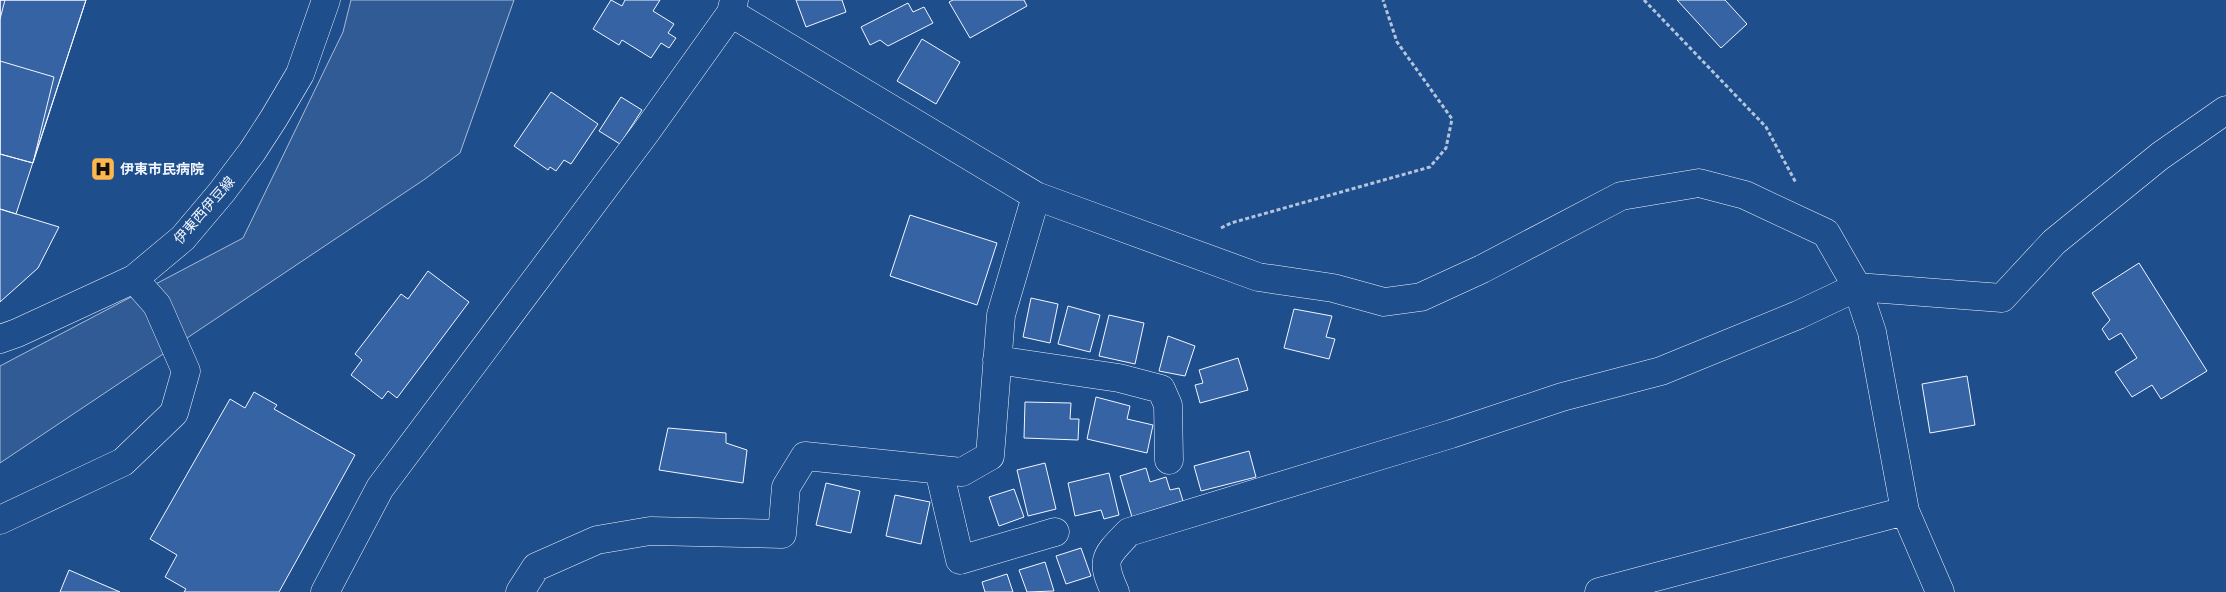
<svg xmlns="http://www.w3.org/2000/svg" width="2226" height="592" font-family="Mulish,'Noto Sans JP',sans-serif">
  <rect width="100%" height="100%" fill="#1f4e8c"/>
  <!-- built -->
  <path fill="#305b95" stroke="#a8bbd7" d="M351,0h163l-54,153 -35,26 -425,284v-97l243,-128 100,-206z"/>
  <!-- building -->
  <path fill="#3563a3" stroke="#f2f6ff" d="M0,0h86l-70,214 -16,-5z
    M0,0h86l-53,163 -33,-9z
    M0,0h5l-5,19z
    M611,0l11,6 3,-6h35l-7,11 21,13 -6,9 8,5 -7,10 -8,-5 -10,15 -29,-18 -3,5 -26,-16z
    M796,0h46l4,12 -40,15z
    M953,0h71l3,6 -57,32 -21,-36z
    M1677,0h48l22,24 -26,24z
    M908,3l5,9 11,-5 9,16 -45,23 -8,-6 -10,5 -9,-18z
    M922,39l38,23 -24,42 -39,-23z
    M0,61l54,16 -21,86 -33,-9z
    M551,92l47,32 -27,40 -7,-4 -8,11 -6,-4 -2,3 -34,-24z
    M621,97l21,13 -22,34 -21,-13z
    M0,209l59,18 -21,41 -38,34z
    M910,215l87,28 -20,62 -87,-29z
    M2139,263l68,108 -46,28 -9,-14 -20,12 -17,-25 22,-14 -16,-25 -12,7 -7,-11 8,-9 -18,-27z
    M428,271l41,31 -72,96 -9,-7 -6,8 -31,-24 11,-15 -7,-6 46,-60 7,5z
    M1031,298l27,6 -8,39 -27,-6z
    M1068,306l32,9 -10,37 -32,-8z
    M1294,309l38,7 -6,21 9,2 -6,20 -45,-11z
    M1109,315l35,8 -9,41 -36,-8z
    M1168,336l27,10 -10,30 -26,-5z
    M1238,358l10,32 -48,13 -5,-18 8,-2 -4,-13z
    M1967,376l8,49 -45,8 -8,-49z
    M254,392l23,13 -3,4 81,46 -76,137h-95l2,-3 -21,-12 12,-22 -27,-16 80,-140 15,9z
    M1096,397l34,9 -3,13 26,6 -6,28 -60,-14z
    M1025,402l46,1 -1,16h9l-1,21 -54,-2z
    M668,428l58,5v10l21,7 -4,33 -84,-13z
    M1249,451l7,26 -55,14 -7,-25z
    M1045,463l11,46 -28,7 -11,-46z
    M1146,468l4,14 16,-5 4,13 9,-2 4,13 -51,16 -12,-41z
    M1109,473l10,42 -15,4 -3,-9 -26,6 -7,-33z
    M826,483l34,8 -9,42 -35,-8z
    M1014,489l10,28 -25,9 -10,-29z
    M895,495l35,7 -9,42 -35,-8z
    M1081,548l10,28 -25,8 -10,-28z
    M1045,562l9,29 -27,1 -8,-22z
    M69,570l51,22h-60z
    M1007,574l6,18h-28l-3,-10z"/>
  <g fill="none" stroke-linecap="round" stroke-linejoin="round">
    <defs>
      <path id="minor" d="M731,13l305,183 222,81 75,11 51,14 37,-5 61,-28 139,-73 78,-13 46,12 81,38 31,54 15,45 33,179 35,81
        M997,360l122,18 42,11 7,16 1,55
        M939,470l21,90 95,-28
        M0,520l123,-58 51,-49 12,-42 -29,-66 -23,-26
        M325,592l55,-104 266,-356 85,-119 3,-13
        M520,592l16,-25 61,-27 53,-9 132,3 4,-47 19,-31 157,16 28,-16 11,-141 35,-119
        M1115,592c-15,-33 -10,-35 14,-60l322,-98 111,-37 99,-26 137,-56 59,-28 145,11 52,-56 106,-86 66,-46
        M1599,592l306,-81"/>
      <path id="major" d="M0,339l17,-6 117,-54 49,-41 38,-45 31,-41 22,-34 26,-44 26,-74"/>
    </defs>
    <!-- minor casing -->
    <use href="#minor" stroke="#f2f6ff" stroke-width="29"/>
    <!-- major casing -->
    <use href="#major" stroke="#f2f6ff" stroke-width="29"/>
    <!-- path -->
    <path stroke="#b3c4dc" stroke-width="3" stroke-dasharray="4 2.5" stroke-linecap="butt" d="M1644,0l122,127 30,56
      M1221,228l10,-5 199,-56 16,-19 6,-29 -55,-77 -14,-42"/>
    <!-- minor -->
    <use href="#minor" stroke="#1f4e8c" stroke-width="28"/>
    <!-- major -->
    <use href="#major" stroke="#1f4e8c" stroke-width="28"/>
  </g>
  <!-- icons -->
  <defs>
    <symbol id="hospital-square" viewBox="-11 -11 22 22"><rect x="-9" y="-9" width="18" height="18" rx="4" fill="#ffb74d" stroke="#1f4e8c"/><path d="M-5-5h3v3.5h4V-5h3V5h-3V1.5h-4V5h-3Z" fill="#111"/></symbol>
  </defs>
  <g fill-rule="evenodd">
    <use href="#hospital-square" x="89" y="155" width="28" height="28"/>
  </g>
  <g text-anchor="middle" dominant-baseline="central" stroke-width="4" stroke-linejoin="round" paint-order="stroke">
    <!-- poi labels -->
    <g font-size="14" font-weight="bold" fill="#f2f6ff" stroke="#1f4e8c" text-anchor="start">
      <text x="120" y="169">伊東市民病院</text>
    </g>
    <!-- street labels -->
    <g font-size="14" fill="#f2f6ff" stroke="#1f4e8c">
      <text transform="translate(204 210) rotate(-49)">伊東西伊豆線</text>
    </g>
  </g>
</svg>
